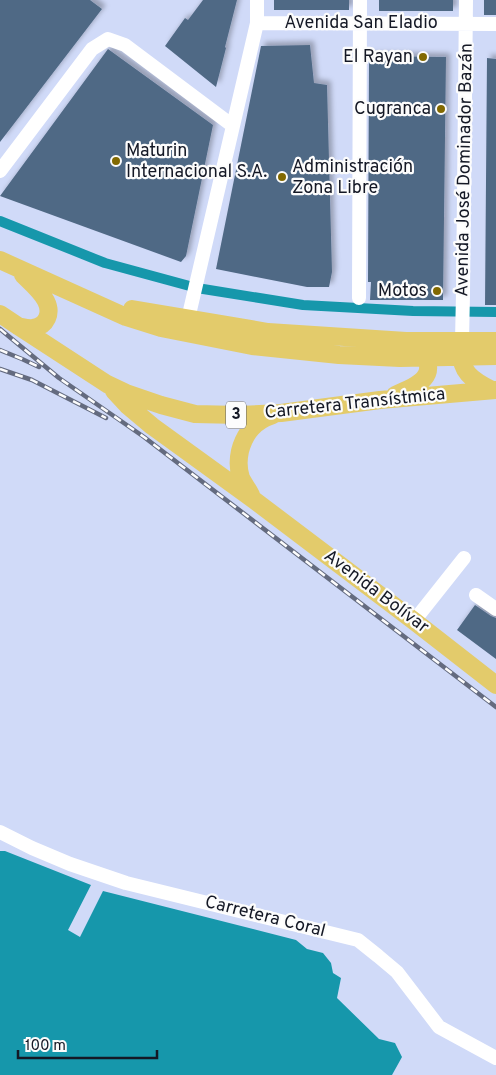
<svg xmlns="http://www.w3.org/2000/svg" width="496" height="1075" font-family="Overpass,sans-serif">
  <defs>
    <filter id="shadow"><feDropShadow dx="4" dy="-4" stdDeviation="2.5" flood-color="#0004"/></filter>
  </defs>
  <rect width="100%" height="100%" fill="#d0daf8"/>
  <!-- water -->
  <path fill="#1697ab" d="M0,851h5l86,34 -23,45 12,7 23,-46 193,49 11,9 16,4 8,10 2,10 8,5 -4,20 42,41 16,4 7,14 -10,18h-392z"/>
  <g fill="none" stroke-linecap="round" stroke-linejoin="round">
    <!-- canal -->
    <path stroke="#1697ab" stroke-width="10" d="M0,221l105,42 92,25 106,17 110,6 83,1"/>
  </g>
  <!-- building -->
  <path fill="#506985" filter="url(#shadow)" d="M0,0h90l12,9 -102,133z
    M203,0h34l-12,47 1,1 -10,39 -51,-41 20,-28 3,2z
    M274,0h75v10h-75z
    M379,0h74v11h-74z
    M484,0h12v15h-12z
    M310,45l4,38 13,2 5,187 -3,15h-22l-91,-18 45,-223z
    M108,49l105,76 -27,131 -5,6 -181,-66z
    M369,56l77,1 -3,243h-73l1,-18h-3z
    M487,58l9,1v246h-11z
    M475,605l16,11 5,2v41l-39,-29z"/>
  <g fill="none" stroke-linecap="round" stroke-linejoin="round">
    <!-- minor -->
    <path stroke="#fff" stroke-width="14" d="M257,23l239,1
      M0,171l92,-122 16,-10 17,6 108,81
      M359,298l1,-298
      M188,319l69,-296v-23
      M462,341l1,-48 3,-293
      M476,595l20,14
      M414,621l50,-63
      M0,832l32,16 38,16 56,19 232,57 20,16 19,16 42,55 57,31"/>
    <!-- major -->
    <path stroke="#e3cb6b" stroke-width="18" d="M0,260l126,57 35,11 91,18 87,9 61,3 96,-2
      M132,309l136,23 138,9h90
      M0,314l18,12 89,58 19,9 35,12 34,9 44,1 42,-2 99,-13 116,-10
      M18,326c5,1 10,3 15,2 14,-2 19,-15 13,-27 -5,-10 -15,-18 -23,-26
      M461,346c-2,26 11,34 31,44
      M114,391l13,14 25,21 102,74 160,121 82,64
      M395,395c22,-9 47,-20 24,-45
      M251,495c-3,-6 -7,-11 -10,-17 -3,-9 -3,-18 -1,-27 5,-19 15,-30 33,-36"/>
    <defs>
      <path id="rail" d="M0,329l59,49 85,59 352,270
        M0,350l22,9 17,8
        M0,369l32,11 74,38"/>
    </defs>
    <!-- rail casing -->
    <use href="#rail" stroke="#646b7f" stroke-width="4.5"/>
    <!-- rail -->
    <use href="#rail" stroke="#fcfcfc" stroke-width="2.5" stroke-dasharray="8" stroke-linecap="butt"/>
  </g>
  <!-- markers -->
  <g fill="#826901" stroke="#fcfcfc" stroke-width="2">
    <circle cx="423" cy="57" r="5"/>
    <circle cx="441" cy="109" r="5"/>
    <circle cx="116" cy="161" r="5"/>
    <circle cx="282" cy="177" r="5"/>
    <circle cx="437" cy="291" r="5"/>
  </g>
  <g text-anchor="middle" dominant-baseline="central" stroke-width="4.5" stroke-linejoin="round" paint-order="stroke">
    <!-- shield labels -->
    <rect fill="#fcfcfc" stroke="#5a5c66" stroke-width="1" x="226" y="401.5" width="20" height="27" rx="4"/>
    <g font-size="16" font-weight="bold" fill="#141825">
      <text x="236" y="415">3</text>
    </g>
    <!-- street labels -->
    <g font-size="18" fill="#141825" stroke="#fcfcfc">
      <text x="361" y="23">Avenida San Eladio</text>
      <text transform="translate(465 170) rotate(-89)">Avenida José Dominador Bazán</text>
      <text transform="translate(355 404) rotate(-6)">Carretera Transístmica</text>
      <text transform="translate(376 592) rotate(37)">Avenida Bolívar</text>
      <text transform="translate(265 917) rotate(14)">Carretera Coral</text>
    </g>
    <!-- poi labels -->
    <g font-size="18" fill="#141825" stroke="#fcfcfc" text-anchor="end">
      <text x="413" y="57">El Rayan</text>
      <text x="431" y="109">Cugranca</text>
      <text x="126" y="151" text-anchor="start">Maturin<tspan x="126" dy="21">Internacional S.A.</tspan></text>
      <text x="292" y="167" text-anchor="start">Administración<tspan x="292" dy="21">Zona Libre</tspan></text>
      <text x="427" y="291">Motos</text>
    </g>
  </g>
  <!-- scale -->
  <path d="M18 1050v8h139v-8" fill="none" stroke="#141825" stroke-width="2.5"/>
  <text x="25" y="1050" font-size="15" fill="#141825" stroke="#fcfcfc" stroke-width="4" paint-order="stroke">100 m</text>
</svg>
